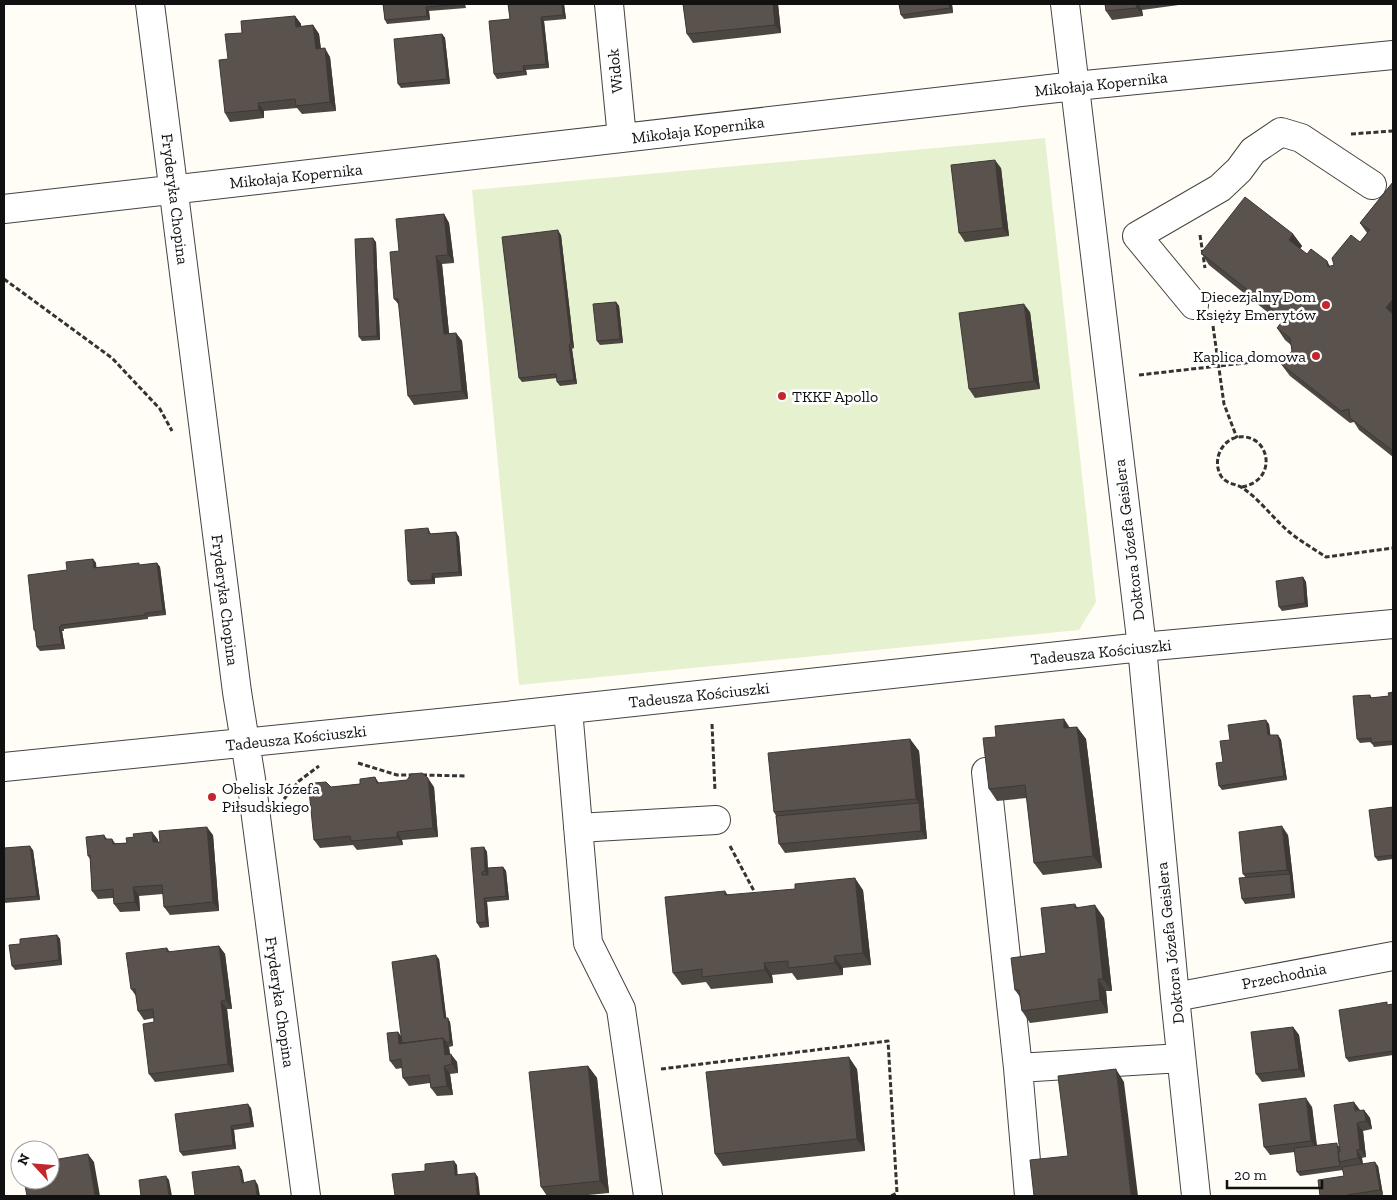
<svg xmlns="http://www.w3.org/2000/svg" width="1397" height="1200" font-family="'Zilla Slab',serif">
  <rect width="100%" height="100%" fill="#fffdf5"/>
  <!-- pitch -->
  <path fill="#e6f2cf" d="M1045,138l51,464 -17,28 -560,55 -47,-495z"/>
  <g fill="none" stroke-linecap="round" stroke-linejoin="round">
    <defs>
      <path id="minor" d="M150,4l87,688 14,87 55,417
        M609,4l13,134
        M1065,4l77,643 33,350 21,199
        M4,209l1071,-123 318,-31
        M1194,305l-57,-69 83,-48 19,-18 14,-19 28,-19 20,6 71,47
        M568,709l20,234 33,66 27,187
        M4,767l455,-46 683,-74 251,-23
        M986,772l32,296
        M578,828l138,-8
        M1175,997l218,-41
        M1029,1196l-11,-128 163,-10"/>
    </defs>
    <!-- minor casing -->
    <use href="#minor" stroke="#444" stroke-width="30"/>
    <!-- path -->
    <path stroke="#333" stroke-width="3" stroke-dasharray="5 2.5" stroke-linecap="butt" d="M1351,134l42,-3
      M1200,235l5,33
      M4,279l108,79 48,51 12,22
      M1213,326l11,78 13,34
      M1139,375l150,-17
      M1242,487c37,-7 28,-54 -4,-50 -17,3 -26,24 -17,39 6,9 15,7 23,13 16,11 29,29 44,42 12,10 26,18 38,26l67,-9
      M712,724l3,67
      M358,763l39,12h16
      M422,775l44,1
      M284,799l15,-18 20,-15
      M730,846l24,45
      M661,1069l227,-28 9,152 -6,3"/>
    <!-- minor -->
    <use href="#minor" stroke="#fff" stroke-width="28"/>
  </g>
  <!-- wall -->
  <path fill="#4d4742" d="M383,4h82l1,4 -37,3 1,9 -43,4 -2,-4z
    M508,4h56l2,15 -22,2 5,47 -23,2 1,5 -30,4 -3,-5 16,-55z
    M683,4h95l3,29 -88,10 -6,-9z
    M899,4h53l1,9 -49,6 -3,-4z
    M1105,4h81l-44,6 1,6 -31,4 -6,-9z
    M295,16l6,8v3l12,-2 6,9 2,15 9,8 6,54 -34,3 -5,-6 -33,3v7l-34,4 -5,-9 17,-80z
    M442,34l3,4 5,46 -49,4 -3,-4z
    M1001,168l8,68 -44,6 -6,-9z
    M1393,182v275l-34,-27 -5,-8 -4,1 -60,-47 -9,-12 11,-13 -1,-6 -6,-5 -8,-12 4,-5 -72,-58 -8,-12 92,-19 9,12 -2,3 7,5 20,7 3,5 4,-1 26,-23 7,-9 -7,-10z
    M444,214l5,9 5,40 -12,1 7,70 7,-1 6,8 6,58 -54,6 -6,-9 -9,-91 -5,-6 5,-48z
    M561,235l13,113 -2,1 5,35 -17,2 -3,-4v-4l-35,4 -3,-4z
    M376,242l4,98 -18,1 -3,-4z
    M616,302l3,4 4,37 -23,2 -3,-4z
    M1030,312l10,77 -65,9 -6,-9z
    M428,528l3,6 25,-2 3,5 3,39 -27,2v6l-24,1 -3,-4z
    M93,559l3,4v4l45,-2 16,-2 3,4 6,48 -18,2v2l-84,10v2h-2l3,18 -25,2 -3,-4 -1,-14 -2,-3 33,-60z
    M1303,577l3,5 2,25 -26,4 -3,-4z
    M1393,692v53l-19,2 -3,-5 -11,1 -3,-4 13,-44 2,3 17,-2z
    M1064,719l6,9 7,-1 9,12 16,129 -59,7 -9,-12 -7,-65 -30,3 -8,-12 7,-52z
    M1269,724l1,11h8l3,5 6,40 -65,10 -3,-4 4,-24 7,-22z
    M910,739l9,12 8,88 -142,14 -6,-9 -3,-28 -2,-4z
    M375,777l4,6 55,4 4,50 -36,3 1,5 -46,5 -4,-5 -33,3 -6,-8 17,-53 29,-3z
    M1393,807v52l-15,2 -3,-4z
    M152,832l6,8v2l55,-7 6,76 -49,4 -6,-8 -1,-13 -24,2 1,15 -20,1 -6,-8 -1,-6 -15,1 -6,-8 -2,-32 -2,-3 16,-21 3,4h5l3,4h12l7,-6z
    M1288,835l7,63 -50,6 -3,-5 4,-21 -3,-4z
    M484,847l3,5 1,16 15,-1 3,4 3,29 -22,2 2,25 -9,1 -3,-5z
    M4,848l29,2 7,50 -36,3z
    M863,890l8,75 -28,3v7l-46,5 -5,-7 -20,2 1,8 -62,6 -5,-7 -24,3 -9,-12 52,-82 3,4z
    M1075,904l2,3 27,11 8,73h-6l2,22 -78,10 -8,-12 -2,-14 -5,-7 31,-37z
    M57,935l3,4 2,26 -47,5 -3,-4 8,-22z
    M219,946l6,8 7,55h-5l7,63 -79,10 -6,-8 5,-52v-4l-10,2 -6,-9 -2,-15 -5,-7 36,-41 3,4z
    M439,959l7,59 4,4 3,24 -4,1 1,7 7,8 1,11 -8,1 3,21 -16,1 -6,-8 -1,-5 -21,3 -6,-8 -1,-10 -6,1 -6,-8 8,-29 3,4z
    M1393,1004v51l-44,7 -3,-4 42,-53z
    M1293,1027l6,8 6,42 -43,5 -6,-8z
    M588,1066l9,12 12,115 -31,3h-31l-6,-9z
    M857,1069l8,82 -142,15 -8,-12z
    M1312,1107l5,38 22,1 21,-35 4,-1 6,8 2,11 -9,2 3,26 -4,1 1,6 15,2 5,29 -11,1h-52l24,-20 -1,-6 -43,6 -3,-4 -2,-20 -25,3 -6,-8z
    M251,1108l3,19 -20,3 2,19 -53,7 -3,-4z"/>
  <!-- shaded-wall -->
  <path fill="#3f3936" d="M562,4h2l2,15 -3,-4z
    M773,4h5l3,29 -6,-8z
    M949,4h3l1,9 -3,-5z
    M1136,4h2l4,6 1,6 -6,-8z
    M426,7l3,4 1,9 -3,-4z
    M295,16l6,8 1,11 -6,-8z
    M541,17l3,4 5,47 -3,-4z
    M313,25l6,9 3,24 -6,-9z
    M442,34l3,4 5,46 -3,-5z
    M325,48l5,9 6,54 -6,-9z
    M523,66l3,4 1,5 -3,-4z
    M258,103l6,8v7l-5,-8z
    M995,160l6,8 8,68 -6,-8z
    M444,214l5,9 5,40 -6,-8z
    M558,230l3,5 13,113 -3,-4z
    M1293,234l9,12 -5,6 -8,-12z
    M373,238l3,4 4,98 -3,-4z
    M436,256l6,8 8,78 -6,-8z
    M1393,299v20l-7,-11z
    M616,302l3,4 4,37 -3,-4z
    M1024,304l6,8 10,77 -6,-8z
    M456,333l6,8 6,58 -6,-8z
    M569,345l3,4 5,35 -3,-4z
    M456,532l3,5 3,39 -3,-4z
    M93,559l3,4 1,9 -3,-4z
    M157,563l3,4 6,48 -3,-4z
    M432,574l3,4v6l-3,-4z
    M1303,577l3,5 2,25 -3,-4z
    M59,627l3,4 3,18 -3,-5z
    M1064,719l8,13 -8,-4z
    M1266,720l3,4 2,15 -3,-4z
    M1077,727l9,12 16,129 -9,-12z
    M1278,735l3,5 6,40 -3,-4z
    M910,739l9,12 8,88 -6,-8 -2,-28 -3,-4z
    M428,778l6,9 4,50 -5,-9z
    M1282,826l6,9 5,43 -6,-8z
    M207,827l6,8 6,76 -6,-9z
    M152,832l6,8 1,11 -6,-9z
    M397,832l5,8 1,5 -6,-8z
    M30,846l3,4 7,50 -3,-4z
    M484,847l3,5 1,24 -3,-5z
    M503,867l3,4 3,29 -3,-4z
    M1290,874l3,4 2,20 -3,-4z
    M855,878l8,12 8,75 -8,-12z
    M133,887l6,9 1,15 -5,-9z
    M484,898l3,4 2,25 -3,-5z
    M1095,905l9,13 8,73 -9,-12z
    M57,935l3,4 2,26 -3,-5z
    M219,946l6,8 7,55 -6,-9z
    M436,955l3,4 8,64 -3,-5z
    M834,956l9,12v7l-8,-12z
    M764,963l8,12 1,8 -8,-13z
    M1098,979l8,12 2,22 -8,-13z
    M221,1001l6,8 7,63 -6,-8z
    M448,1018l2,4 3,24 -3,-4z
    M1293,1027l6,8 6,42 -6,-8z
    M398,1032l6,8 1,8 -6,-4z
    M443,1038l6,9 2,16 -6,-8z
    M451,1054l6,8 1,11 -6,-9z
    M849,1057l8,12 8,82 -8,-12z
    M444,1066l6,8 3,21 -6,-9z
    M588,1066l9,12 12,115 -9,-12z
    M1116,1069l8,13 14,114h-7z
    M1306,1098l6,9 5,42 -6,-8z
    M1354,1102l6,8 -5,1z
    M248,1104l3,4 3,19 -3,-4z
    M1364,1110l6,8 2,11 -6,-8z
    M1357,1123l6,8 3,26 -6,-8z
    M231,1126l3,4 2,19 -3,-4z
    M1357,1150l5,8 1,9 -5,-9z
    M88,1154l6,8 6,34h-5z
    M454,1161l3,4 1,14 -3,-4z
    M1375,1162l3,4 5,29 -3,-5z
    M239,1166l3,4 3,17 -3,-4z
    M475,1173l3,4 2,19h-2l-1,-1z
    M166,1176l3,4 3,16h-3z
    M255,1180l3,5 2,11h-3z"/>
  <!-- building -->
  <path fill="#5a524d" stroke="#3f3936" d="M383,4h79l-36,3 1,9 -42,4z
    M508,4h54l1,11 -22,2 5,47 -23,2 1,5 -30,3 -5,-53 21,-2z
    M683,4h90l2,21 -88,9z
    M899,4h50l1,4 -49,7z
    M1105,4h31l1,4 -31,3z
    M295,16l1,11 17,-2 3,24 9,-1 5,54 -34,4 -1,-7 -37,4 1,7 -34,3 -6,-53 9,-1 -3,-25 17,-1 -1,-12z
    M442,34l5,45 -49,5 -4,-45z
    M995,160l8,68 -44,5 -8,-68z
    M1393,182v117l-7,9 7,6v137l-43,-33 -1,-9 -8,2 -60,-47 11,-13 -2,-13 -13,-10 7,-9 -83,-66 44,-56 48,37 -4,6 18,14 4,-5 16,12 1,6 6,-2 -2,-7 19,-23 9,7 10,-12 -10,-7z
    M444,214l4,41 -12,1 8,78 12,-1 6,58 -54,5 -10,-97h-4l-4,-47 9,-1 -3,-32z
    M558,230l13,114 -2,1 5,35 -17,2 -1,-8 -37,4 -17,-141z
    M373,238l4,98 -18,1 -4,-98z
    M616,302l4,37 -23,2 -4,-37z
    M1024,304l10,77 -65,8 -10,-76z
    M428,528l1,6 27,-2 3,40 -27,2v6l-24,1 -3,-51z
    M93,559l1,9 45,-5v2l18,-2 6,48 -18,2v2l-84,10v2h-2l3,17 -25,3 -2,-17h-1l-6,-55 39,-5 -1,-8z
    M1303,577l2,26 -26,4 -3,-26z
    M1393,692v49l-22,2v-5l-14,1 -4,-43 17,-1v3l19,-2 -1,-3z
    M1064,719v9l13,-1 16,129 -59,7 -9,-78 -36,4 -6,-51 13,-1 -1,-11z
    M1266,720l2,15h10l6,41 -65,10 -3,-23 7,-1 -3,-21 10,-1 -2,-15z
    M910,739l6,60 -142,13 -6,-59z
    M422,773l6,5 5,50 -36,4v5l-46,4 -1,-5 -36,4 -5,-50 5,-7 12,-1 5,5 29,-3v-5l15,-2 2,6 30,-3 4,-6z
    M919,803l2,28 -142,13 -3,-28z
    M1393,807v48l-18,2 -6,-47z
    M1282,826l5,44 -44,4 -4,-42z
    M207,827l6,75 -49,5 -2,-22 -29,2 2,15 -21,2 -1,-15 -21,2 -2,-36 -2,1 -2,-19 18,-2 1,4h7l1,5 14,-1 -1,-5 8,-1 -1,-3 19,-2 1,10h7l-1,-11z
    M30,846l7,50 -33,3v-51z
    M484,847l1,24 -3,1v3h6v-7l15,-1 3,29 -22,2 2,24 -9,1 -6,-75z
    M1290,874l2,20 -50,5 -3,-21z
    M855,878l8,75 -29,3 1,7 -47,5v-7l-24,2 1,7 -63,7v-8l-29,4 -8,-76 60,-6v4l70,-6v-5z
    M1075,904v4l20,-3 8,74h-5l2,21 -78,11 -3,-21h-4l-4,-32 35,-5 -5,-45z
    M57,935l2,25 -47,6 -3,-21 11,-1v-5z
    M219,946l7,54 -5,1 7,63 -79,10 -6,-50 11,-2 -1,-13 -15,2 -3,-22h-4l-5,-36 41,-5v4z
    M436,955l8,63h4l2,24h-4l-3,-4 -41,5 -10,-81z
    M1387,1002v3l6,-1v43h-1l1,4 -47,7 -7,-48z
    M1293,1027l6,42 -43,5 -5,-42z
    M398,1032l1,12 44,-6 2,17 6,-1 1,10 -8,2 3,20 -16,2 -2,-13 -26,3 -2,-19 -11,2 -3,-28z
    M849,1057l8,82 -142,15 -9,-82z
    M588,1066l12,115 -59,6 -12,-115z
    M1116,1069l15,127h-97l-4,-36 38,-4 -10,-80z
    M1306,1098l5,43 -47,6 -5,-43z
    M1354,1102l1,9 9,-1 2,11 -9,2 3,26 -3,1 1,8 -19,4 -1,-10h2l-6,-47z
    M248,1104l3,19 -20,3 2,19 -53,7 -5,-38z
    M1337,1143l3,23 -43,6 -3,-24z
    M88,1154l7,42h-68l-3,-16h26v-16l4,-1 -1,-3z
    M454,1161l1,14 20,-2 2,22 -5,1h-77l-3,-22 33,-3v-7z
    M1375,1162l5,28 -33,5v1h-27l-2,-16 26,-4 -2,-9z
    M239,1166l3,17 13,-3 2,16h-62l-3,-24z
    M166,1176l3,20h-28l-2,-16z"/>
  <!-- markers -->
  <g fill="#c4262e" stroke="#fff" stroke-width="2">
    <circle cx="1326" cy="305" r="5"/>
    <circle cx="1316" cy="356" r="5"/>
    <circle cx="782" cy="396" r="5"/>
    <circle cx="212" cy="797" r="5"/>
  </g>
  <g text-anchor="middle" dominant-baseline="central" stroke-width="5" stroke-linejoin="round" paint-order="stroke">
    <!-- street labels -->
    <g font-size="16" fill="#111" stroke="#fff">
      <text transform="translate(615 71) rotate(-96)">Widok</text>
      <text transform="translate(1101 84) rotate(-6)">Mikołaja Kopernika</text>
      <text transform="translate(698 130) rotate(-7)">Mikołaja Kopernika</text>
      <text transform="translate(296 176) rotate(-6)">Mikołaja Kopernika</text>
      <text transform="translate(175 199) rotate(83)">Fryderyka Chopina</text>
      <text transform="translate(1129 540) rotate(-97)">Doktora Józefa Geislera</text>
      <text transform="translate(225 600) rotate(83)">Fryderyka Chopina</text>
      <text transform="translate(1101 652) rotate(-6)">Tadeusza Kościuszki</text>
      <text transform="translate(699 695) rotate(-6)">Tadeusza Kościuszki</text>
      <text transform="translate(296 738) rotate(-6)">Tadeusza Kościuszki</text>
      <text transform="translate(1170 943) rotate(-96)">Doktora Józefa Geislera</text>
      <text transform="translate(1284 976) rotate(-11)">Przechodnia</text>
      <text transform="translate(280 1002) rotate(82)">Fryderyka Chopina</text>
    </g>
    <!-- poi labels -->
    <g font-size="16" fill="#111" stroke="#fff" text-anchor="end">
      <text x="1316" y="296">Diecezjalny Dom<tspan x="1316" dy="18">Księży Emerytów</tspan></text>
      <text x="1306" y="356">Kaplica domowa</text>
      <text x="792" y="396" text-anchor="start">TKKF Apollo</text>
      <text x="222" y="788" text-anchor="start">Obelisk Józefa<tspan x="222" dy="18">Piłsudskiego</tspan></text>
    </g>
  </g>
  <!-- border -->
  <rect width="1397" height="1200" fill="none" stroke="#111111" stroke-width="10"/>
  <!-- north arrow -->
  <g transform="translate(35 1165) rotate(296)"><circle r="24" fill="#ffffff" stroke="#a0a0a0"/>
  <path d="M0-4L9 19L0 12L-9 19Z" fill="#c4262e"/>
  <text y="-8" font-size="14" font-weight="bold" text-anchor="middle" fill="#111111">N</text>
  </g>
  <!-- scale -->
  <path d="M1227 1180v8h95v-8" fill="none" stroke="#111111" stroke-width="2.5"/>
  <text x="1234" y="1180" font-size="15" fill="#111111" stroke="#ffffff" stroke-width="4" paint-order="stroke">20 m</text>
</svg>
